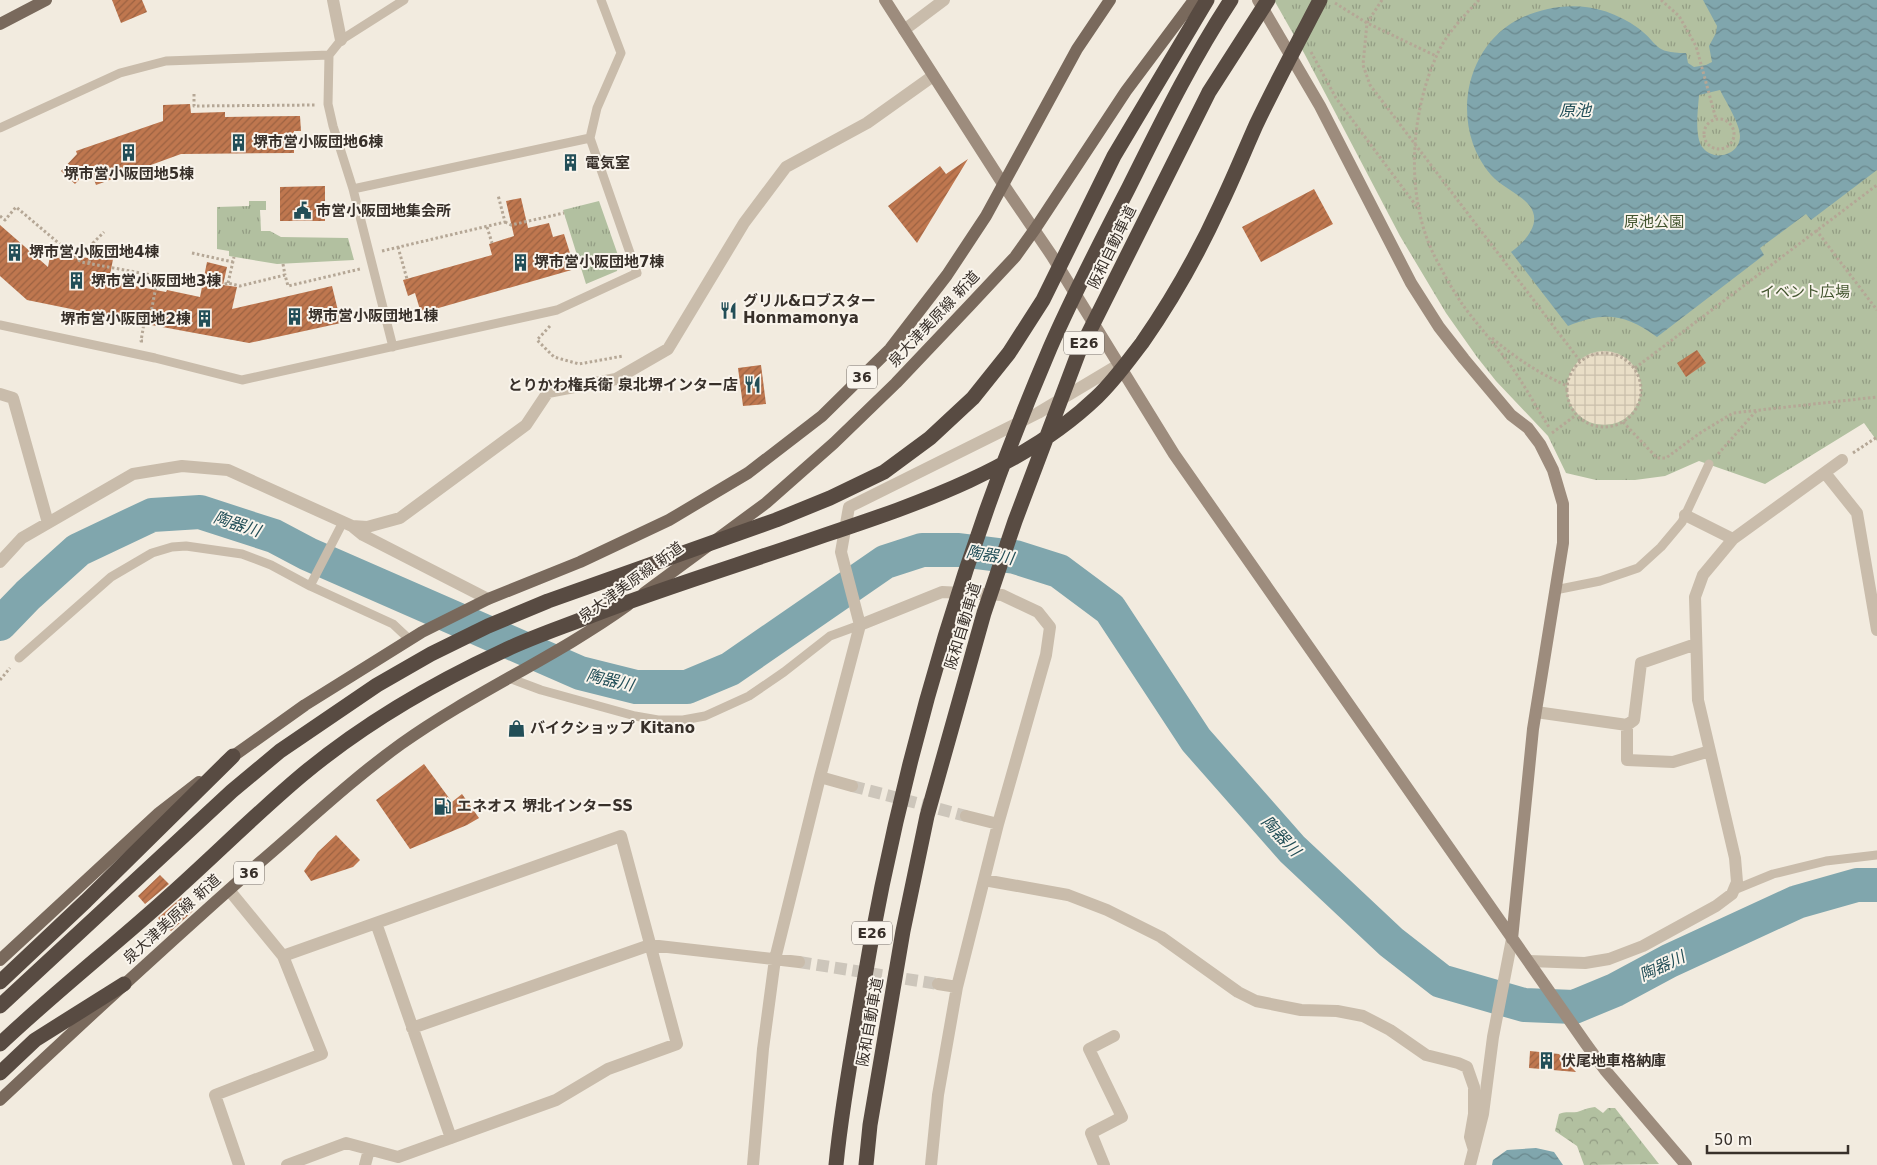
<svg xmlns="http://www.w3.org/2000/svg" width="1877" height="1165" font-family="'DejaVu Sans','Noto Sans JP',sans-serif">
  <defs>
    <pattern id="forest-crowns" width="20" height="18" patternUnits="userSpaceOnUse" patternTransform="scale(1.25)"><rect width="20" height="18" fill="#b2c0a0"/><path d="M2 6a3 3 0 1 1 6 0M12 15a3 3 0 1 1 6 0" fill="none" stroke="#929c83"/></pattern>
    <pattern id="park-tufts" width="24" height="20" patternUnits="userSpaceOnUse" patternTransform="scale(1.25)"><rect width="24" height="20" fill="#b2c0a0"/><path d="M3 7l-1-3M5 7V3M7 7l1-3M15 17l-1-3M17 17v-4M19 17l1-3" fill="none" stroke="#929c83"/></pattern>
    <pattern id="plaza-grid" width="8" height="8" patternUnits="userSpaceOnUse" patternTransform="scale(1.25)"><rect width="8" height="8" fill="#e9dec7"/><path d="M0 4h8M4 0v8" fill="none" stroke="#c9bfab"/></pattern>
    <pattern id="water-waves" width="16" height="10" patternUnits="userSpaceOnUse" patternTransform="scale(1.25)"><rect width="16" height="10" fill="#80a6ad"/><path d="M0 5q4-4 8 0t8 0" fill="none" stroke="#6a888d"/></pattern>
    <pattern id="building-hatch" width="6" height="6" patternUnits="userSpaceOnUse" patternTransform="scale(1.25)"><rect width="6" height="6" fill="#bf774f"/><path d="M-1 1l2-2M0 6l6-6M5 7l2-2" fill="none" stroke="#9c6242"/></pattern>
  </defs>
  <rect width="100%" height="100%" fill="#f2ebdf"/>
  <!-- forest -->
  <path fill="url(#forest-crowns)" d="M1595,1107l8,6 5,-5h7l44,56 -75,1 -7,-19 -22,-15 4,-17c8,-3 11,-1 18,-2 7,-2 9,-4 18,-5z"/>
  <!-- park -->
  <path fill="url(#park-tufts)" d="M1274,0h603v441l-13,-18 -99,61 -66,-23 -34,15 -30,4h-39l-30,-7 -18,-37 -52,-55 -19,-24 -31,-44 -46,-77 -96,-183z
    M249,201h17v9h-6l1,21h9l11,6 67,1 6,22 -77,4 -48,-8v-5l-12,-2v-42l32,-1z
    M599,201l20,57 -2,13 -31,13 -23,-74z"/>
  <!-- plaza -->
  <path fill="url(#plaza-grid)" d="M1567 388a37 37 0 1 1 74 0a37 37 0 1 1-74 0Z"/>
  <!-- water -->
  <path fill="url(#water-waves)" fill-rule="evenodd" d="M1703,0h174v170l-66,50 -5,-6 -46,34 4,7 -107,82c-32,-23 -52,-26 -89,-11l-57,-74c11,-8 28,-24 22,-40 -5,-15 -31,-24 -42,-37 -40,-46 -29,-125 26,-155 39,-20 84,-19 121,8 22,16 14,25 48,25l2,10 6,4 12,-2 6,-3 -3,-16 7,-13 1,-7zM1720,90c6,12 20,34 20,46 0,19 -26,26 -37,12 -9,-10 -5,-39 -4,-53z
    M1536,1148l18,4 9,13h-71l1,-5 14,-10z"/>
  <g fill="none" stroke-linecap="round" stroke-linejoin="round">
    <!-- river -->
    <path stroke="#80a6ad" stroke-width="34" d="M0,624l28,-29 50,-45 74,-35 48,-3 74,24 34,18 272,119 56,14h51l43,-18 155,-107 37,-12h37l56,7 44,14 51,38 86,131 96,109 99,93 50,39 83,24 50,2 41,-17 54,-29 128,-59 60,-17h20"/>
  </g>
  <!-- building -->
  <path fill="url(#building-hatch)" d="M112,0h30l5,12 -26,11z
    M190,104l1,9 34,-1v5l75,-1 1,15h-7v22l-113,1 -85,31 -6,-17 -15,16 -14,-13 16,-17 -1,-3 87,-30v-16z
    M968,159l-51,84 -29,-37 52,-40 6,8z
    M325,186v35h-45v-34z
    M1314,189l19,35 -72,38 -19,-35z
    M521,198l7,30 21,-5 4,14 11,-3 11,35 -154,44 -6,-20 -7,3 -5,-16 89,-25 -3,-11 25,-8 -8,-35z
    M0,225l48,42 2,-11 9,2 1,-5 33,6 3,-14 19,3 -6,33 57,11 1,-2 33,7 7,-35 20,5 -4,18 14,2 -5,22 100,-23 9,37 -92,20 -114,-21 -108,-22 -27,-24z
    M1697,350l9,13 -20,14 -9,-14z
    M761,365l5,39 -23,2 -5,-38z
    M424,764l28,38 10,-8 17,24 -12,7 -57,24 -34,-49z
    M336,835l24,25 -7,7 -42,14 -7,-10 14,-19z
    M160,875l9,9 -24,20 -7,-8z
    M182,897l12,13 -23,21 -13,-13z
    M1530,1051l29,3 17,18 -47,-4z"/>
  <g fill="none" stroke-linecap="round" stroke-linejoin="round">
    <!-- street-tunnel -->
    <path stroke="#cdc6bb" stroke-width="12" stroke-dasharray="12 6" stroke-linecap="butt" d="M852,786l114,30
      M799,962l139,22"/>
    <!-- path -->
    <path stroke="#b5a796" stroke-width="3" stroke-dasharray="2.5 2.5" stroke-linecap="butt" d="M1382,0l-15,23 -4,42 7,20 210,276
      M1479,0c-16,17 -34,35 -43,57 -26,59 -31,141 -1,200 10,19 20,38 33,55 14,18 29,35 43,54 14,20 25,41 38,61
      M1661,0l18,16 17,30 20,73
      M1335,3l32,20 69,33
      M1311,52l25,46 81,109
      M194,94v12l121,-1
      M1704 134a15 15 0 1 1 30 0a15 15 0 1 1-30 0Z
      M0,216l5,4 11,-13 65,55 136,25 11,-4 12,3 45,-11 3,11 72,-17
      M505,222l6,3 53,-12
      M487,227l5,16
      M1816,230l61,80
      M398,247l9,32
      M382,251l123,-29 -7,-27
      M192,253l41,9
      M89,263l4,-20 11,-11
      M283,264l2,11
      M228,283l6,-26
      M550,326l-13,14 17,17 25,7 44,-8
      M1492,338c25,21 45,34 75,48
      M143,341h-2l4,-24 5,1 8,-42
      M1567 390a37 37 0 1 1 74 0a37 37 0 1 1-74 0Z
      M1635,368l242,-183
      M1623,422l34,36h9l34,-25 33,-20 144,-16
      M1552,433l24,-18
      M1853,453l24,-16
      M1718,454l39,-44
      M0,680l10,-12"/>
    <!-- lane -->
    <path stroke="#c9bcab" stroke-width="9" d="M329,55l-1,49 5,22 20,63 40,158
      M0,128l120,-55 46,-12 163,-6 12,-15 63,-40
      M353,189l237,-51
      M0,325l155,33 87,22 315,-70 80,-37 -47,-135 7,-30 24,-55 -20,-53
      M310,586l33,-64
      M1555,590l45,-9 38,-13 23,-21 21,-25 27,-58
      M19,658l92,-81 41,-24 20,-6 14,-1 56,8 29,11 39,21 83,38 16,15
      M509,678l32,12 94,26 23,4h25l22,-4 44,-20 35,-24 46,-36 30,-11
      M1734,890l39,-16 53,-13 51,-6"/>
    <!-- street -->
    <path stroke="#c9bcab" stroke-width="12" d="M333,0l8,40
      M904,30l40,-30
      M0,394l13,4 35,125
      M1825,473l32,40 20,117
      M1685,515l48,24
      M352,526l11,9 125,64
      M0,562l22,-24 111,-64 49,-8 46,4 124,56 15,1 33,-9 126,-93 22,-33 68,-13 52,-30 76,-126 42,-56 81,-44 66,-47
      M860,625l82,-33 60,3 36,17 12,15 -4,28 -48,169 -41,163 -19,108 -7,70
      M1536,712l91,13 7,-5 7,-57 55,-19
      M1627,725v35l46,2 37,-11
      M820,777l32,9
      M966,816l32,8
      M984,880l84,15 39,15 54,27 77,55 18,9 45,9 36,1 26,5 27,14 36,25 32,8 9,4 7,20v27l-4,23 4,13
      M229,890l54,66 39,98 -107,41 24,70
      M376,923l75,215
      M283,956l338,-120 56,208 -69,25 -52,31 -158,57 -52,-14 -59,22
      M1529,961l56,2 24,-4 34,-13 73,-40 16,-12 5,-12 -2,-24 -37,-158 -3,-103 8,-22 30,-36 109,-79
      M938,984l19,3
      M412,1028l238,-83 149,17
      M365,1165l4,-15
      M753,1165l10,-116 12,-90 45,-182 40,-152 -19,-73 8,-45 189,-94 82,-49
      M1104,1165l-13,-32 31,-16 -33,-68 25,-13
      M1470,1165l13,-51 10,-77 19,-98"/>
    <!-- secondary -->
    <path stroke="#9d8c7d" stroke-width="12" d="M885,0l118,184 49,72 122,198 412,590 19,26 81,95
      M1258,0l62,106 91,177 28,44 25,32 47,56 17,13 12,16 13,26 10,34v39l-30,186 -21,210"/>
    <!-- primary -->
    <path stroke="#79695c" stroke-width="12" d="M0,24l46,-24
      M644,593l122,-90 68,-60 62,-60 74,-78 45,-48 20,-28 91,-138 68,-91
      M225,762l80,-57 117,-73 66,-33 92,-37 89,-42 79,-47 74,-57 68,-67 57,-74 39,-59 91,-167 33,-49
      M0,960l159,-147 40,-31
      M0,1100c85,-80 171,-159 259,-237 47,-40 92,-83 142,-119 73,-52 155,-87 227,-139"/>
    <!-- highway -->
    <path stroke="#584b42" stroke-width="15" d="M0,982l86,-81 147,-145
      M0,1006l232,-215 48,-40 97,-66 54,-31 57,-28 60,-25 228,-81 54,-22 54,-26 46,-34 43,-40 36,-45 34,-53 71,-144 93,-156
      M0,1044c51,-48 106,-92 159,-139 48,-42 93,-88 143,-130 60,-50 130,-91 201,-124 29,-14 60,-24 90,-36 76,-29 155,-53 232,-80 96,-32 198,-67 272,-138 17,-16 31,-36 45,-54 30,-43 56,-89 78,-137 13,-27 24,-54 36,-81 20,-42 42,-83 64,-125
      M0,1073l35,-33 89,-56
      M836,1165c5,-52 14,-103 23,-154 37,-227 100,-451 191,-663 23,-53 50,-105 77,-157 32,-64 64,-130 104,-191
      M866,1165l4,-40 33,-194 24,-115 57,-203 31,-92 63,-167 131,-262 59,-92"/>
  </g>
  <!-- icons -->
  <defs>
    <symbol id="building-bare" viewBox="-9 -9 18 18"><path d="M-4-6H4V6H1V3H-1V6H-4ZM-2.5-4.3h1.7v1.8h-1.7ZM.8-4.3h1.7v1.8H.8ZM-2.5-1h1.7V.8h-1.7ZM.8-1h1.7V.8H.8Z" fill="#224e57" stroke="#f9f4ec" stroke-width="2.5" paint-order="stroke"/></symbol>
    <symbol id="civic-bare" viewBox="-9 -9 18 18"><path d="M-.6-6.5H3V-4.5H.6V-3L4-1V1h2V6H-6V1h2V-1L-.6-3ZM-1.2 2.5V6h2.4V2.5Z" fill="#224e57" stroke="#f9f4ec" stroke-width="2.5" paint-order="stroke"/></symbol>
    <symbol id="restaurant-bare" viewBox="-9 -9 18 18"><path d="M-5-6h1v4h1v-4h1v4h1v-4h1v5L-1.5 .5V6h-2V.5L-5-1ZM5-6V6H3V1.5H1.5Q1.5-4 5-6Z" fill="#224e57" stroke="#f9f4ec" stroke-width="2.5" paint-order="stroke"/></symbol>
    <symbol id="shop-bare" viewBox="-9 -9 18 18"><path d="M-5-2.5h2.3a2.7 3.5 0 0 1 5.4 0H5L5.5 6h-11ZM-1.5-2.5h3a1.5 2.3 0 0 0-3 0Z" fill="#224e57" stroke="#f9f4ec" stroke-width="2.5" paint-order="stroke"/></symbol>
    <symbol id="fuel-bare" viewBox="-9 -9 18 18"><path d="M-5.5-6h7V0h2V4h1.3V-2.5L3-4.5l.8-.8L6-3V5H2.5V1h-1V6h-7ZM-4.2-4.7v3.2H.2V-4.7Z" fill="#224e57" stroke="#f9f4ec" stroke-width="2.5" paint-order="stroke"/></symbol>
  </defs>
  <g fill-rule="evenodd">
    <use href="#building-bare" x="226" y="130" width="25" height="25"/>
    <use href="#building-bare" x="116" y="140" width="25" height="25"/>
    <use href="#building-bare" x="558" y="150" width="25" height="25"/>
    <use href="#civic-bare" x="290" y="198" width="25" height="25"/>
    <use href="#building-bare" x="2" y="240" width="25" height="25"/>
    <use href="#building-bare" x="508" y="250" width="25" height="25"/>
    <use href="#building-bare" x="64" y="268" width="25" height="25"/>
    <use href="#restaurant-bare" x="716" y="298" width="25" height="25"/>
    <use href="#building-bare" x="282" y="304" width="25" height="25"/>
    <use href="#building-bare" x="192" y="306" width="25" height="25"/>
    <use href="#restaurant-bare" x="740" y="372" width="25" height="25"/>
    <use href="#shop-bare" x="504" y="716" width="25" height="25"/>
    <use href="#fuel-bare" x="430" y="794" width="25" height="25"/>
    <use href="#building-bare" x="1534" y="1048" width="25" height="25"/>
  </g>
  <g text-anchor="middle" dominant-baseline="central" stroke-width="4" stroke-linejoin="round" paint-order="stroke">
    <!-- shield labels -->
    <g fill="#f9f4ec" stroke="#726b64" stroke-width="1">
      <rect x="1064" y="331.5" width="40" height="23" rx="4"/>
      <rect x="847" y="365.5" width="30" height="23" rx="4"/>
      <rect x="234" y="861.5" width="30" height="23" rx="4"/>
      <rect x="852" y="921.5" width="40" height="23" rx="4"/>
    </g>
    <g font-size="14" font-weight="bold" fill="#38302a">
      <text x="1084" y="343">E26</text>
      <text x="862" y="377">36</text>
      <text x="249" y="873">36</text>
      <text x="872" y="933">E26</text>
    </g>
    <!-- poi labels -->
    <g font-size="15" font-weight="bold" fill="#38302a" stroke="#f9f4ec" text-anchor="start">
      <text x="253" y="142">堺市営小阪団地6棟</text>
      <text x="585" y="163">電気室</text>
      <text x="129" y="174" text-anchor="middle">堺市営小阪団地5棟</text>
      <text x="316" y="211">市営小阪団地集会所</text>
      <text x="29" y="252">堺市営小阪団地4棟</text>
      <text x="534" y="262">堺市営小阪団地7棟</text>
      <text x="91" y="281">堺市営小阪団地3棟</text>
      <text x="743" y="301">グリル&amp;ロブスター<tspan x="743" dy="17">Honmamonya</tspan></text>
      <text x="308" y="316">堺市営小阪団地1棟</text>
      <text x="191" y="319" text-anchor="end">堺市営小阪団地2棟</text>
      <text x="738" y="385" text-anchor="end">とりかわ権兵衛 泉北堺インター店</text>
      <text x="530" y="728">バイクショップ Kitano</text>
      <text x="457" y="806">エネオス 堺北インターSS</text>
      <text x="1561" y="1061">伏尾地車格納庫</text>
    </g>
    <!-- park labels -->
    <g font-size="15" fill="#43552f" stroke="#f9f4ec">
      <text x="1654" y="222">原池公園</text>
      <text x="1805" y="292">イベント広場</text>
    </g>
    <!-- street labels -->
    <g font-size="15" fill="#38302a" stroke="#f9f4ec">
      <text transform="translate(1112 247) rotate(-64)">阪和自動車道</text>
      <text transform="translate(934 319) rotate(-47)">泉大津美原線 新道</text>
      <text transform="translate(631 582) rotate(-36)">泉大津美原線 新道</text>
      <text transform="translate(963 626) rotate(-73)">阪和自動車道</text>
      <text transform="translate(172 919) rotate(-42)">泉大津美原線 新道</text>
      <text transform="translate(870 1022) rotate(-80)">阪和自動車道</text>
    </g>
    <!-- water labels -->
    <g font-size="16" font-style="italic" fill="#224e57" stroke="#f9f4ec">
      <text x="1575" y="110">原池</text>
      <text transform="translate(237 524) rotate(18)">陶器川</text>
      <text transform="translate(990 555) rotate(9)">陶器川</text>
      <text transform="translate(610 680) rotate(13)">陶器川</text>
      <text transform="translate(1281 836) rotate(47)">陶器川</text>
      <text transform="translate(1662 966) rotate(-25)">陶器川</text>
    </g>
  </g>
  <!-- scale -->
  <path d="M1707 1145v8h141v-8" fill="none" stroke="#38302a" stroke-width="2.5"/>
  <text x="1714" y="1145" font-size="15" fill="#38302a" stroke="#f9f4ec" stroke-width="4" paint-order="stroke">50 m</text>
</svg>
